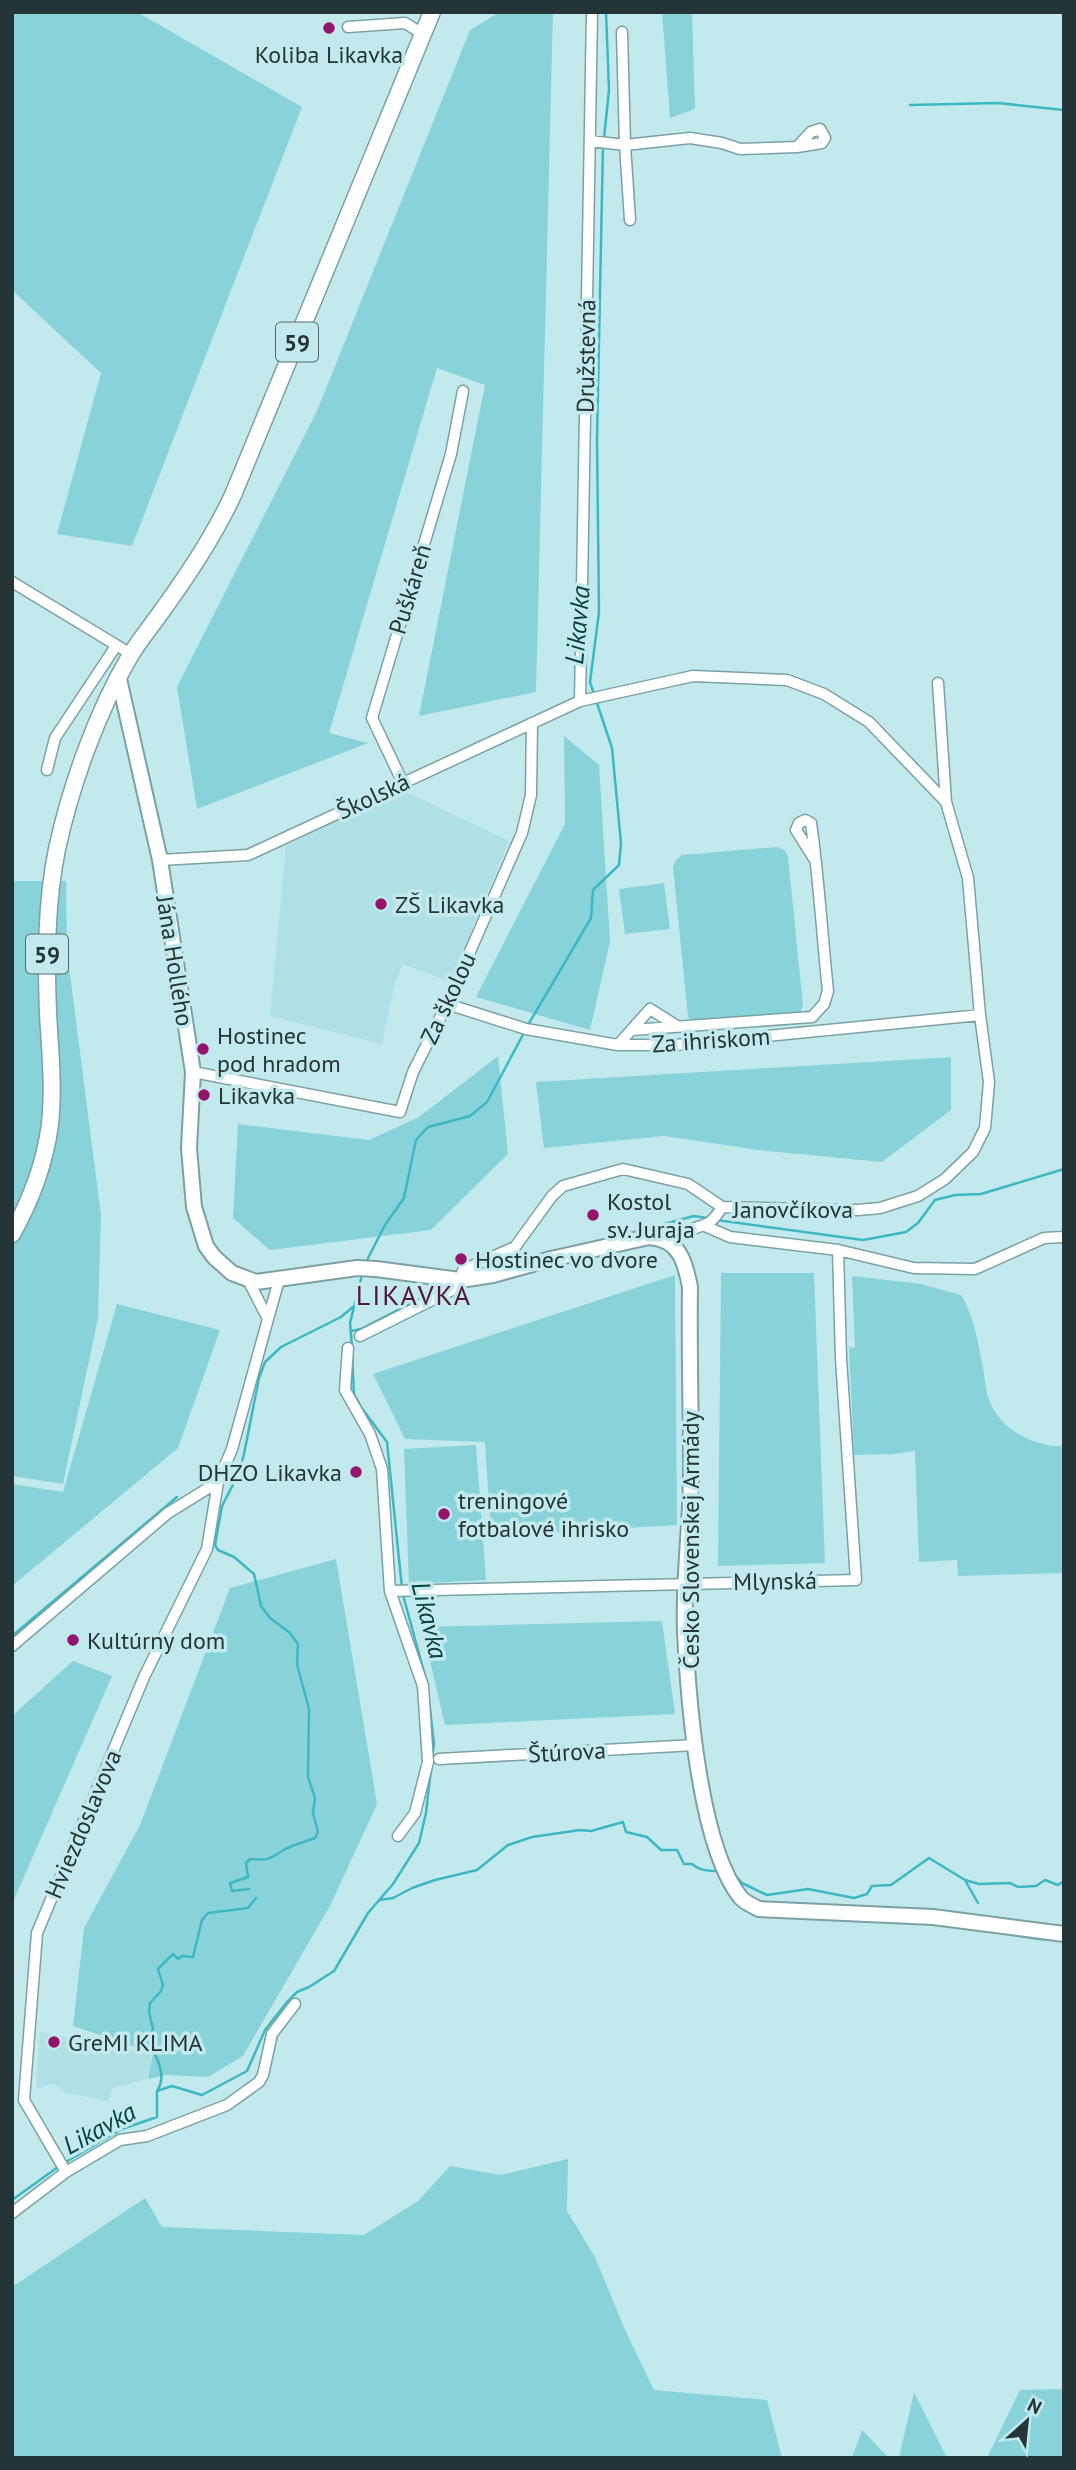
<svg xmlns="http://www.w3.org/2000/svg" width="1076" height="2470" font-family="'PT Sans',sans-serif">
  <rect width="100%" height="100%" fill="#c2eaed"/>
  <!-- built -->
  <path fill="#afe0e5" d="M404,791l105,50 -59,141 -47,-18 -9,22 -12,58 -112,-28 16,-170 95,-49z
    M40,2032l112,23 -5,24 -34,9 -5,13 -42,-8 -13,-10 -15,6 -2,-7z"/>
  <!-- green -->
  <path fill="#88d3da" d="M12,12h125l165,95 -170,439 -75,-12 44,-161 -89,-83z
    M500,12h53l-17,680 -117,24 66,-331 -48,-17 -108,365 39,10 -171,66 -20,-122 140,-276 153,-381z
    M662,12h30l3,97 -25,9z
    M564,736l35,29 11,177 -20,88 -114,-33 89,-173z
    M777,847l7,3 4,6 15,150 -3,6 -6,5 -102,5 -4,-5 -15,-150 3,-7 6,-5z
    M12,881h54l1,70 34,264 -3,103 -35,166 -51,-8z
    M664,883l6,46 -45,5 -6,-45z
    M498,1056l10,98 -77,76 -161,20 -37,-32 5,-94 131,16 50,-23z
    M951,1057v53l-69,52 -124,-12 -94,-14 -120,12 -8,-66z
    M721,1273h93l11,290 -107,3z
    M675,1275l2,250 -186,11 -6,-94 -80,-3 -32,-65z
    M852,1276l69,8 40,11c14,22 18,53 23,78 1,9 2,19 5,27 12,30 44,47 75,46v127l-106,3 -1,-16 -38,2 -4,-111 -22,3 -39,1 -5,-108 6,1z
    M117,1304l103,26 -42,118 -166,138v-102l51,8z
    M476,1445l10,135 -77,4 -5,-135z
    M336,1559l41,245 -46,100 -88,152 -35,21 -42,-2 -18,4 5,-26 -80,-27 11,-98 56,-103 90,-237z
    M662,1621l13,93 -230,11 -23,-98z
    M73,1661l39,15 -100,228v-188z
    M568,2159l-1,52 28,46 30,73 29,60 113,10 15,58h-770v-171l133,-89 17,29 202,8 54,-34 32,-35 51,9z
    M1064,2389v69h-77l33,-68z
    M914,2392l33,66h-48z
    M862,2430l27,28h-37z"/>
  <g fill="none" stroke-linecap="round" stroke-linejoin="round">
    <!-- stream -->
    <path stroke="#3cb8c3" stroke-width="2.5" d="M910,105l88,-2 66,7
      M604,138l5,-48 -3,-78
      M528,1025l63,-107 2,-28 26,-25 2,-22 -9,-95 -22,-66 9,-70 -2,-173 6,-294
      M717,1220l146,20 43,-8 12,-9 17,-23 20,-5 26,-1 83,-25
      M612,1238l82,-22 13,2
      M366,1262l19,-37 19,-27 12,-58 12,-13 42,-11 17,-14 38,-71
      M351,1331l10,-2 87,-45
      M352,1347l-2,-24 12,-48
      M352,1354l2,40 7,13 26,35 15,146
      M403,1595l24,88
      M12,1636l165,-139
      M429,1700l5,44 -2,15
      M733,1873l9,10 25,12 41,-6 46,9 13,-4 5,-8 19,-1 38,-27 36,22 14,4 31,-1 8,4 18,-1 9,-6 13,5 6,-4
      M966,1882l12,21
      M249,1889l-17,2 -2,-8 18,-6 -2,-14 4,-4c27,3 21,-5 42,-13 8,-3 15,-5 23,-8l3,-6 -5,-19 2,-15 -7,-21 1,-68 -12,-45 1,-20 -8,-11 -20,-15 -9,-12 -7,-32 -20,-17 -16,-7 -3,-5 7,-39 17,-33 5,-19 15,-76 6,-16 16,-15 60,-30 12,-10
      M380,1900l13,-2 19,-10 23,-8 42,-10 31,-25 24,-8 48,-7 11,1 32,-9 3,10 21,5 14,13h16l7,14h8c8,7 18,7 28,7
      M1008,1934l31,5 21,1
      M158,2089c9,-14 -2,-34 -10,-47l5,-13 -4,-17 1,-9 11,-12 2,-6 -5,-16 15,-15 5,5 4,-3 11,1 9,-37 6,-7 40,-5 8,-10
      M64,2163l58,-34 35,-12v-26l15,-5 30,9 45,-24 18,-41 22,-28 10,-10 12,-5 25,-16 34,-58 25,-29 26,-41 7,-30 5,-44
      M12,2200l46,-33"/>
    <defs>
      <path id="street" d="M348,27l57,-4 18,11
        M590,141l35,4 -3,-113
        M630,220l-5,-75 65,-7 32,5 18,6 57,-2 25,-4 3,-5 -5,-9 -9,3 -14,15
        M12,582l119,72
        M580,701l12,-689
        M47,770l8,-32 61,-92
        M402,781l-30,-63 79,-264 12,-63
        M160,860l88,-5 332,-154 113,-25 94,4 37,14 45,28 77,80
        M447,1004l79,25 92,16h58l304,-30
        M632,1030l180,-13 12,-13 4,-13c-6,-56 -9,-112 -17,-168l-6,-3 -6,3 -3,7 19,30
        M618,1045l32,-36 27,17
        M193,1072l207,40 13,-40 34,-68 75,-171 9,-38 1,-72
        M669,1243c7,-5 13,-10 21,-13 18,-7 21,-5 32,-23l136,3 22,-2 38,-12 27,-17 28,-27 12,-24 4,-46 -9,-67 -12,-137 -22,-76 -8,-119
        M838,1250l76,18 61,1 69,-31 20,-1
        M268,1319l11,-39
        M360,1336l94,-47 6,-9 3,-10 52,-23 37,-51 11,-10 60,-17 65,15 34,23
        M348,1348l-3,42 25,44 12,35 8,122
        M12,1646l156,-133 50,-31
        M439,1759l256,-14
        M398,1836l17,-23 13,-51 -5,-76 -33,-95 466,-11 -15,-221 -3,-109 -108,-13 -25,-11
        M66,2172l-42,-72 13,-167 107,-256 63,-128 11,-67 14,-33 36,-130 -20,-39
        M12,2213l54,-41 54,-32 27,-4 80,-31 32,-23 4,-7 9,-41 23,-30"/>
      <path id="secondary" d="M119,679l41,181 33,212 -4,76 5,59 12,39 8,11 18,16 24,9 101,-14 19,1 84,11 33,-5 58,-16 98,-22c30,2 36,24 41,50 -1,62 1,123 1,185 0,53 -8,106 -6,159 3,66 14,216 56,267 5,5 12,8 18,11l174,8 131,17"/>
      <path id="primary" d="M12,1234c19,-34 33,-71 38,-110 4,-37 0,-74 -2,-111 -2,-55 -2,-110 9,-164 14,-64 40,-137 73,-193 10,-17 23,-32 34,-48 26,-36 50,-72 69,-113l199,-483"/>
    </defs>
    <!-- street casing -->
    <use href="#street" stroke="#7ba1a4" stroke-width="13"/>
    <!-- secondary casing -->
    <use href="#secondary" stroke="#7ba1a4" stroke-width="18"/>
    <!-- primary casing -->
    <use href="#primary" stroke="#7ba1a4" stroke-width="19"/>
    <!-- street -->
    <use href="#street" stroke="#fff" stroke-width="10"/>
    <!-- secondary -->
    <use href="#secondary" stroke="#fff" stroke-width="14"/>
    <!-- primary -->
    <use href="#primary" stroke="#fff" stroke-width="16"/>
  </g>
  <!-- markers -->
  <g fill="#95136c" stroke="#c2eaed" stroke-width="2.5">
    <circle cx="329" cy="28" r="7"/>
    <circle cx="381" cy="904" r="7"/>
    <circle cx="203" cy="1049" r="7"/>
    <circle cx="204" cy="1095" r="7"/>
    <circle cx="593" cy="1215" r="7"/>
    <circle cx="461" cy="1259" r="7"/>
    <circle cx="356" cy="1472" r="7"/>
    <circle cx="444" cy="1514" r="7"/>
    <circle cx="73" cy="1640" r="7"/>
    <circle cx="54" cy="2042" r="7"/>
  </g>
  <g text-anchor="middle" dominant-baseline="central" stroke-width="7" stroke-linejoin="round" paint-order="stroke">
    <!-- shield labels -->
    <g fill="#c2eaed" stroke="#546b6d" stroke-width="2">
      <rect x="276" y="322.5" width="42" height="39" rx="5"/>
      <rect x="26" y="934.5" width="42" height="39" rx="5"/>
    </g>
    <g font-size="23" font-weight="bold" fill="#253436">
      <text x="297" y="342">59</text>
      <text x="47" y="954">59</text>
    </g>
    <!-- poi labels -->
    <g font-size="24" fill="#253436" stroke="#c2eaed" text-anchor="start">
      <text x="329" y="54" text-anchor="middle">Koliba Likavka</text>
      <text x="395" y="904">ZŠ Likavka</text>
      <text x="217" y="1035">Hostinec<tspan x="217" dy="28">pod hradom</tspan></text>
      <text x="218" y="1095">Likavka</text>
      <text x="607" y="1201">Kostol<tspan x="607" dy="28">sv. Juraja</tspan></text>
      <text x="475" y="1259">Hostinec vo dvore</text>
      <text x="342" y="1472" text-anchor="end">DHZO Likavka</text>
      <text x="458" y="1500">treningové<tspan x="458" dy="28">fotbalové ihrisko</tspan></text>
      <text x="87" y="1640">Kultúrny dom</text>
      <text x="68" y="2042">GreMI KLIMA</text>
    </g>
    <!-- street labels -->
    <g font-size="24" fill="#253436" stroke="#c2eaed">
      <text transform="translate(586 356) rotate(-89)">Družstevná</text>
      <text transform="translate(410 589) rotate(-73)">Puškáreň</text>
      <text transform="translate(373 796) rotate(-25)">Školská</text>
      <text transform="translate(175 961) rotate(81)">Jána Hollého</text>
      <text transform="translate(448 998) rotate(-65)">Za školou</text>
      <text transform="translate(711 1040) rotate(-4)">Za ihriskom</text>
      <text x="793" y="1209">Janovčíkova</text>
      <text transform="translate(690 1540) rotate(-90)">Česko Slovenskej Armády</text>
      <text transform="translate(775 1581) rotate(-1)">Mlynská</text>
      <text transform="translate(567 1752) rotate(-3)">Štúrova</text>
      <text transform="translate(83 1824) rotate(-67)">Hviezdoslavova</text>
    </g>
    <!-- water labels -->
    <g font-size="26" font-style="italic" fill="#084145" stroke="#c2eaed">
      <text transform="translate(577 625) rotate(-85)">Likavka</text>
      <text transform="translate(430 1620) rotate(76)">Likavka</text>
      <text transform="translate(99 2128) rotate(-29)">Likavka</text>
    </g>
    <!-- quarter labels -->
    <g font-size="28" letter-spacing="2" fill="#54183e" stroke="#c2eaed">
      <text x="414" y="1294">LIKAVKA</text>
    </g>
  </g>
  <!-- border -->
  <rect width="1076" height="2470" fill="none" stroke="#253436" stroke-width="28"/>
  <!-- north arrow -->
  <g transform="translate(1027 2421) rotate(27)" stroke="#c2eaed" stroke-width="5" paint-order="stroke">
  <path d="M0-5L12 26L0 18L-12 26Z" fill="#253436"/>
  <text y="-10" font-size="19" font-weight="bold" text-anchor="middle" fill="#253436">N</text>
  </g>
</svg>
